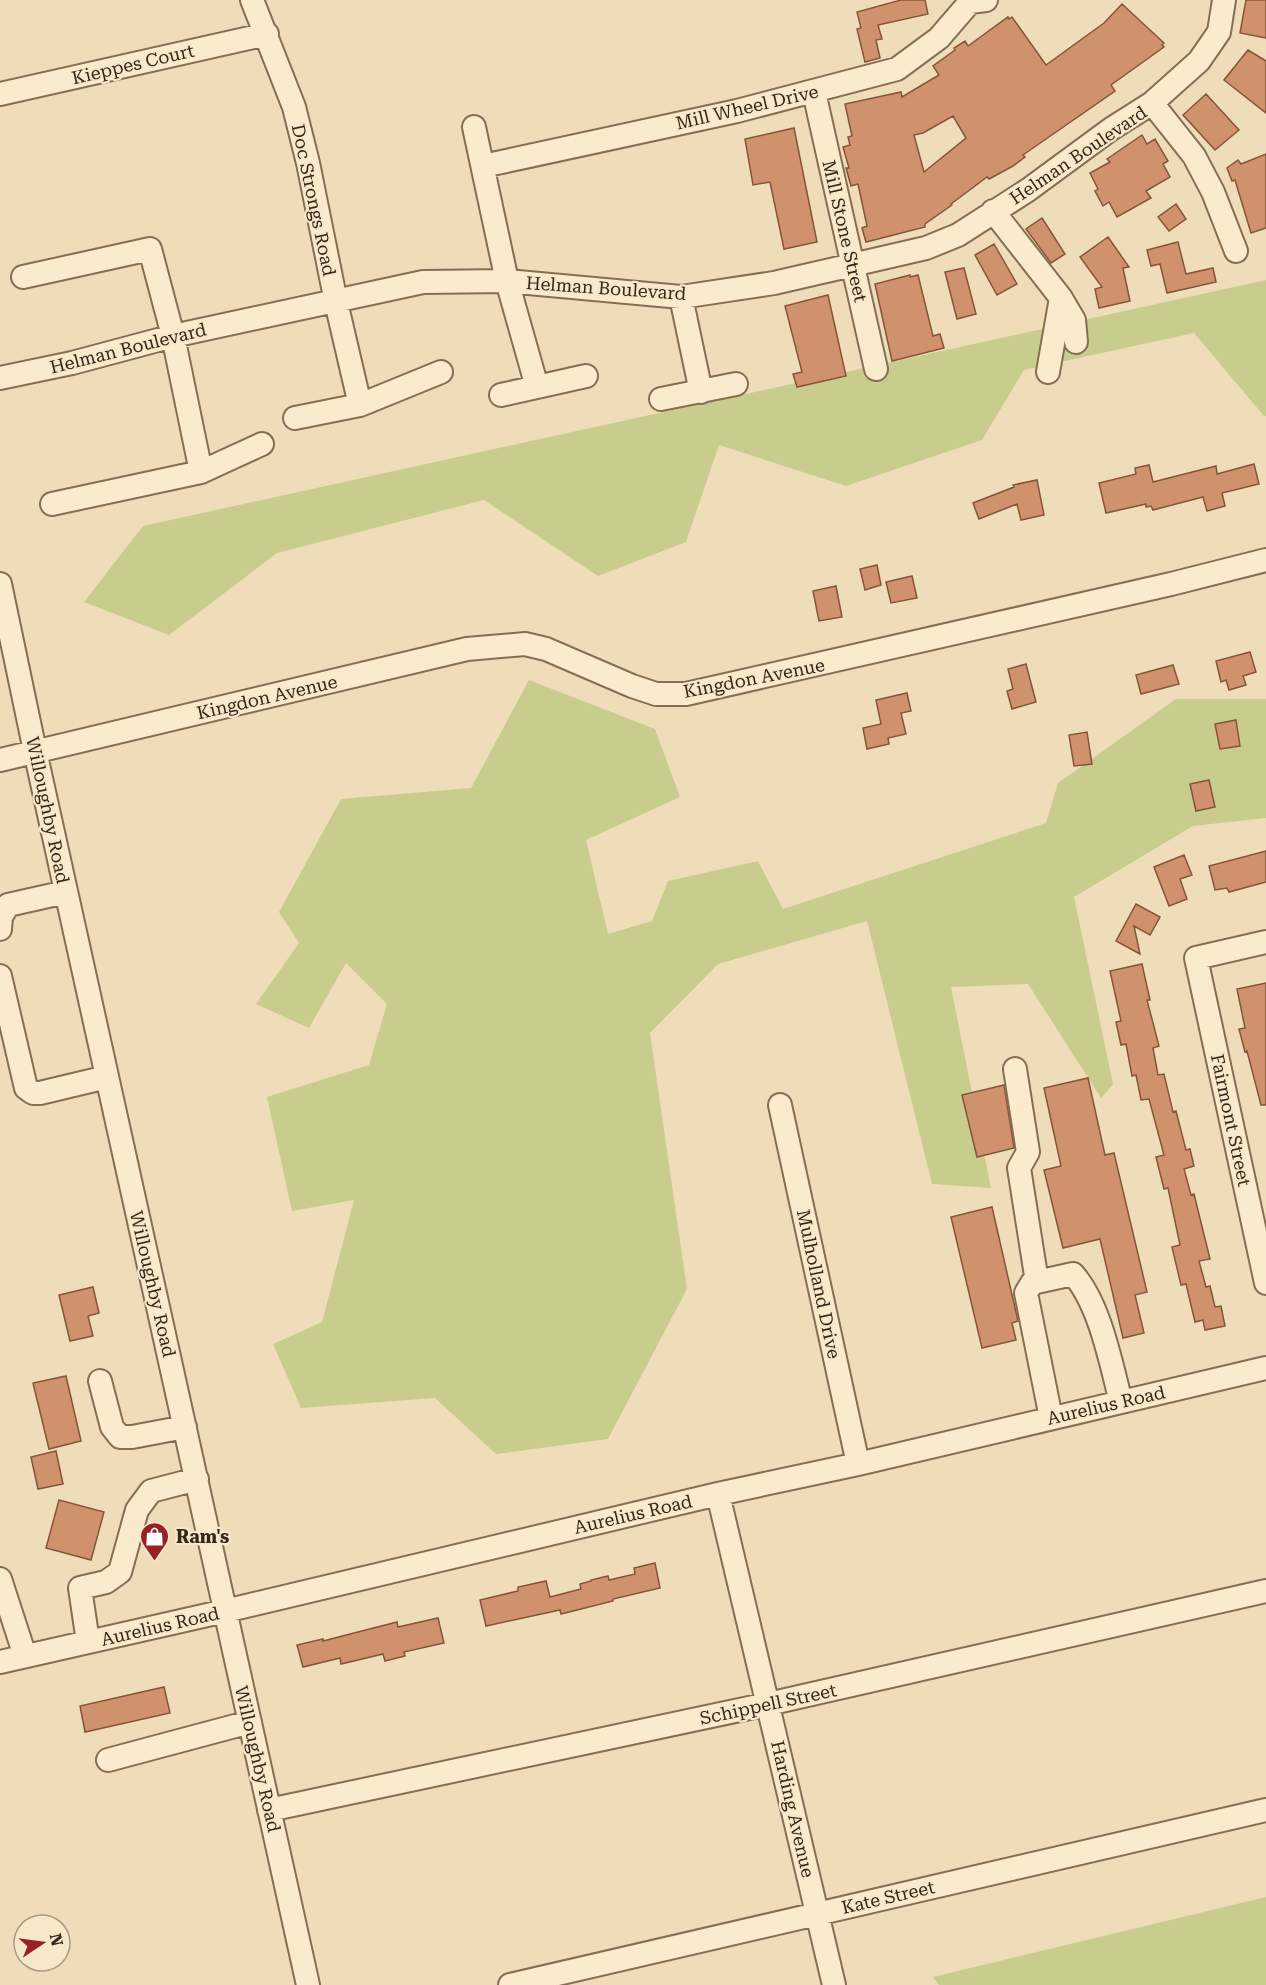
<svg xmlns="http://www.w3.org/2000/svg" width="1266" height="1985" font-family="'Roboto Serif',serif">
  <rect width="100%" height="100%" fill="#efddba"/>
  <!-- green -->
  <path fill="#c8cd8e" d="M1266,280v136h-2l-70,-83 -170,37 -42,70 -136,46 -127,-41 -33,97 -88,34 -114,-76 -207,53 -108,82 -85,-33 59,-76z
    M529,680l126,49 25,68 -94,43 22,94 44,-13 16,-40 90,-20 25,48 263,-86 12,-40 118,-84h90v119l-73,8 -119,71 39,187 -12,14 -73,-114 -77,3 40,201 -59,-4 -65,-263 -149,43 -68,69 37,256 -79,150 -112,15 -61,-56 -134,10 -28,-64 49,-22 32,-122 -62,11 -25,-114 102,-32 18,-61 -41,-41 -37,65 -53,-24 43,-61 -20,-31 62,-113 130,-11z
    M1266,1897v88h-327l-6,-8z"/>
  <!-- building -->
  <path fill="#d0926d" stroke="#865439" stroke-width="1.5" fill-rule="evenodd" d="M901,0h24l3,14 -50,11 4,14 -6,1 4,18 -15,4 -8,-33 4,-1 -4,-16z
    M1246,0h20v38l-26,-5z
    M1122,4l42,39 -2,2 2,2 -53,38 4,6 -92,64 2,2 -12,9 -24,13 -2,-2 -36,27 1,1 -27,19v3l-59,15 -4,-14 5,-2 -9,-42 -7,2 -5,-18h3l-6,-21 7,-2 -2,-8 4,-1 -7,-32 56,-12 1,5 37,-22 -6,-9 22,-16 -1,-2 11,-7 3,5 40,-29 1,2 3,-2 34,48 58,-42zM953,116l13,22 -42,34 -10,-37 9,-2z
    M1248,50l18,11v52l-42,-33z
    M1206,94l33,36 -24,20 -32,-35z
    M794,128l23,114 -33,7 -14,-67 -17,3 -8,-46z
    M1142,135l5,9 8,-5 13,22 -5,3 7,13 -24,14 5,7 -34,19 -8,-15 -6,4 -8,-15 3,-2 -8,-16 20,-11 -3,-3z
    M1266,154v74l-15,5 -16,-53 -3,1 -5,-13 11,-8 3,4z
    M1176,204l10,15 -17,12 -11,-14z
    M1042,218l23,36 -14,9 -25,-34z
    M1108,237l21,30 -6,1 7,33 -31,7 -4,-19 7,-2 -22,-30z
    M1178,242l8,32 27,-6 3,14 -49,11 -7,-29 -9,2 -4,-16z
    M994,244l23,40 -20,11 -22,-40z
    M964,268l12,46 -19,5 -12,-47z
    M910,275v2l8,-2 15,61 7,-2 4,14 -52,13 -17,-77z
    M828,295l18,81 -49,11 -4,-13 9,-2 -17,-66z
    M1254,464l5,20 -37,9 3,13 -18,5 -4,-14 -50,13 -2,-4 -5,1v-3l-40,9 -7,-30 37,-9 -1,-6 14,-3 4,17 63,-16 1,8z
    M1037,480l7,35 -23,5 -4,-16 -38,15 -6,-16 41,-16 -1,-2z
    M877,565l4,20 -16,5 -5,-21z
    M912,576l5,22 -26,5 -5,-21z
    M836,586l6,31 -23,4 -6,-30z
    M1250,652l6,20 -13,4 3,9 -17,5 -3,-10 -5,2 -5,-21z
    M1026,664l10,38 -24,7 -5,-18 6,-2 -5,-20z
    M1173,665l6,19 -38,10 -5,-19z
    M907,693l4,18 -10,2 5,21 -18,4 1,6 -22,5 -4,-21 18,-4 -5,-24z
    M1236,720l4,26 -20,3 -5,-25z
    M1087,732l5,32 -18,2 -5,-31z
    M1209,780l6,27 -19,4 -6,-27z
    M1266,851v31l-37,10 -2,-4 -12,2 -6,-24z
    M1184,855l8,20 -12,4 7,20 -18,7 -15,-39z
    M1136,904l24,13 -10,18 -16,-9 6,28 -24,-13z
    M1142,964l8,36h-3l12,46 -6,2 5,27 6,-1 9,38 3,-1 10,39 4,-1 4,17 -10,3 7,26 3,-1 16,65 -11,2 7,26 4,-1 5,21 6,-1 4,20 -20,4 -2,-10 -8,2 -9,-38 -5,1 -9,-38 8,-2 -12,-57 -4,1 -8,-32 8,-2 -15,-56 -8,1 -5,-25 -4,1 -6,-32 -5,1 -5,-23 5,-1 -11,-50z
    M1266,983v122h-5l-14,-54 -2,1 -6,-23 6,-1 -8,-39z
    M1088,1078l17,77 9,-2 33,139 -12,3 9,38 -21,5 -23,-99 -37,9 -19,-78 17,-4 -17,-78z
    M1004,1085l10,63 -37,9 -15,-62z
    M992,1207l26,114 -6,2 4,17 -34,8 -31,-131z
    M93,1287l6,26 -11,3 5,20 -23,5 -11,-46z
    M66,1376l15,65 -32,8 -16,-66z
    M56,1451l7,33 -25,5 -7,-32z
    M59,1500l45,12 -13,48 -45,-12z
    M655,1563l5,25 -47,11v2l-52,13 -1,-4 -74,16 -6,-26 38,-9v-4l28,-6 4,16 31,-8 -1,-5 11,-3v-1l17,-4 1,4 26,-6 -1,-6z
    M438,1618l6,25 -40,9 1,4 -20,5 -2,-7 -42,10 -1,-6 -37,9 -6,-22 26,-6v2l74,-19 1,5z
    M164,1687l6,26 -85,19 -5,-26z"/>
  <g fill="none" stroke-linecap="round" stroke-linejoin="round">
    <defs>
      <path id="minor" d="M252,0l42,107 14,56 28,139 24,103
        M814,92l62,277
        M0,94l267,-60
        M1152,103l42,53 19,36 23,59
        M474,127l33,154 30,106
        M483,166l254,-55 160,-42 42,-31 31,-36 16,-2
        M993,211l68,87 13,22 2,22
        M23,277l127,-28 23,87 28,136
        M681,297l20,95
        M1048,372l13,-74
        M0,378l72,-15 101,-27 250,-54 84,-1 174,16 93,-14 152,-35 32,-13 70,-45 83,-61 41,-26 47,-42 20,-29 5,-32
        M501,395l85,-19
        M661,399l75,-15
        M295,418l65,-13 81,-33
        M52,504l149,-32 61,-28
        M0,584l35,167 273,1234
        M0,760l467,-111 58,-5 21,5 86,37 24,8h30l485,-110 95,-24
        M0,929l1,-12 7,-12 58,-13
        M1266,942l-70,16 70,325
        M0,976l26,112 7,5h7l67,-16
        M1015,1069l13,83 -9,16 18,114
        M780,1105l78,359
        M100,1381l12,46 8,10h12l53,-10
        M1051,1418l-25,-125 6,-10 41,-9c27,30 38,90 48,128
        M718,1494l116,491
        M0,1579l25,77
        M88,1642l-8,-54 26,-6 14,-10 17,-62 14,-19 46,-12
        M0,1662l225,-51 493,-117 140,-30 408,-96
        M108,1760l142,-38
        M269,1810l499,-106 498,-113
        M510,1985l756,-175"/>
    </defs>
    <!-- minor casing -->
    <use href="#minor" stroke="#866d54" stroke-width="26"/>
    <!-- minor -->
    <use href="#minor" stroke="#faebcd" stroke-width="22"/>
  </g>
  <!-- icons -->
  <defs>
    <symbol id="shop-pin" viewBox="-11 -11 22 30"><path d="M0 17L-7.5 6A9.5 9.5 0 1 1 7.5 6Z" fill="#982127" stroke="#f7e8c9"/><path d="M-5-2.5h2.3a2.7 3.5 0 0 1 5.4 0H5L5.5 6h-11ZM-1.5-2.5h3a1.5 2.3 0 0 0-3 0Z" fill="#fff"/></symbol>
  </defs>
  <g fill-rule="evenodd">
    <use href="#shop-pin" x="138" y="1520" width="33" height="45"/>
  </g>
  <g text-anchor="middle" dominant-baseline="central" stroke-width="4.5" stroke-linejoin="round" paint-order="stroke">
    <!-- street labels -->
    <g font-size="18" fill="#34261a" stroke="#f7e8c9">
      <text transform="translate(133 64) rotate(-13)">Kieppes Court</text>
      <text transform="translate(747 107) rotate(-13)">Mill Wheel Drive</text>
      <text transform="translate(1078 155) rotate(-34)">Helman Boulevard</text>
      <text transform="translate(314 200) rotate(78)">Doc Strongs Road</text>
      <text transform="translate(845 231) rotate(77)">Mill Stone Street</text>
      <text transform="translate(606 288) rotate(4)">Helman Boulevard</text>
      <text transform="translate(128 348) rotate(-14)">Helman Boulevard</text>
      <text transform="translate(754 678) rotate(-11)">Kingdon Avenue</text>
      <text transform="translate(267 697) rotate(-13)">Kingdon Avenue</text>
      <text transform="translate(48 810) rotate(78)">Willoughby Road</text>
      <text transform="translate(1231 1120) rotate(78)">Fairmont Street</text>
      <text transform="translate(153 1284) rotate(77)">Willoughby Road</text>
      <text transform="translate(819 1284) rotate(78)">Mulholland Drive</text>
      <text transform="translate(1106 1405) rotate(-13)">Aurelius Road</text>
      <text transform="translate(633 1514) rotate(-13)">Aurelius Road</text>
      <text transform="translate(160 1626) rotate(-13)">Aurelius Road</text>
      <text transform="translate(768 1704) rotate(-12)">Schippell Street</text>
      <text transform="translate(258 1759) rotate(77)">Willoughby Road</text>
      <text transform="translate(793 1809) rotate(77)">Harding Avenue</text>
      <text transform="translate(888 1897) rotate(-13)">Kate Street</text>
    </g>
    <!-- poi labels -->
    <g font-size="18" font-weight="bold" fill="#34261a" stroke="#f7e8c9" text-anchor="start">
      <text x="176" y="1536">Ram's</text>
    </g>
  </g>
  <!-- north arrow -->
  <g transform="translate(42 1943) rotate(77)"><circle r="28" fill="#f7e8c9" stroke="#a99a83" stroke-width="1.5"/>
  <path d="M0-4.5L10 22L0 15L-10 22Z" fill="#982127"/>
  <text y="-9" font-size="16" font-weight="bold" text-anchor="middle" fill="#34261a">N</text>
  </g>
</svg>
